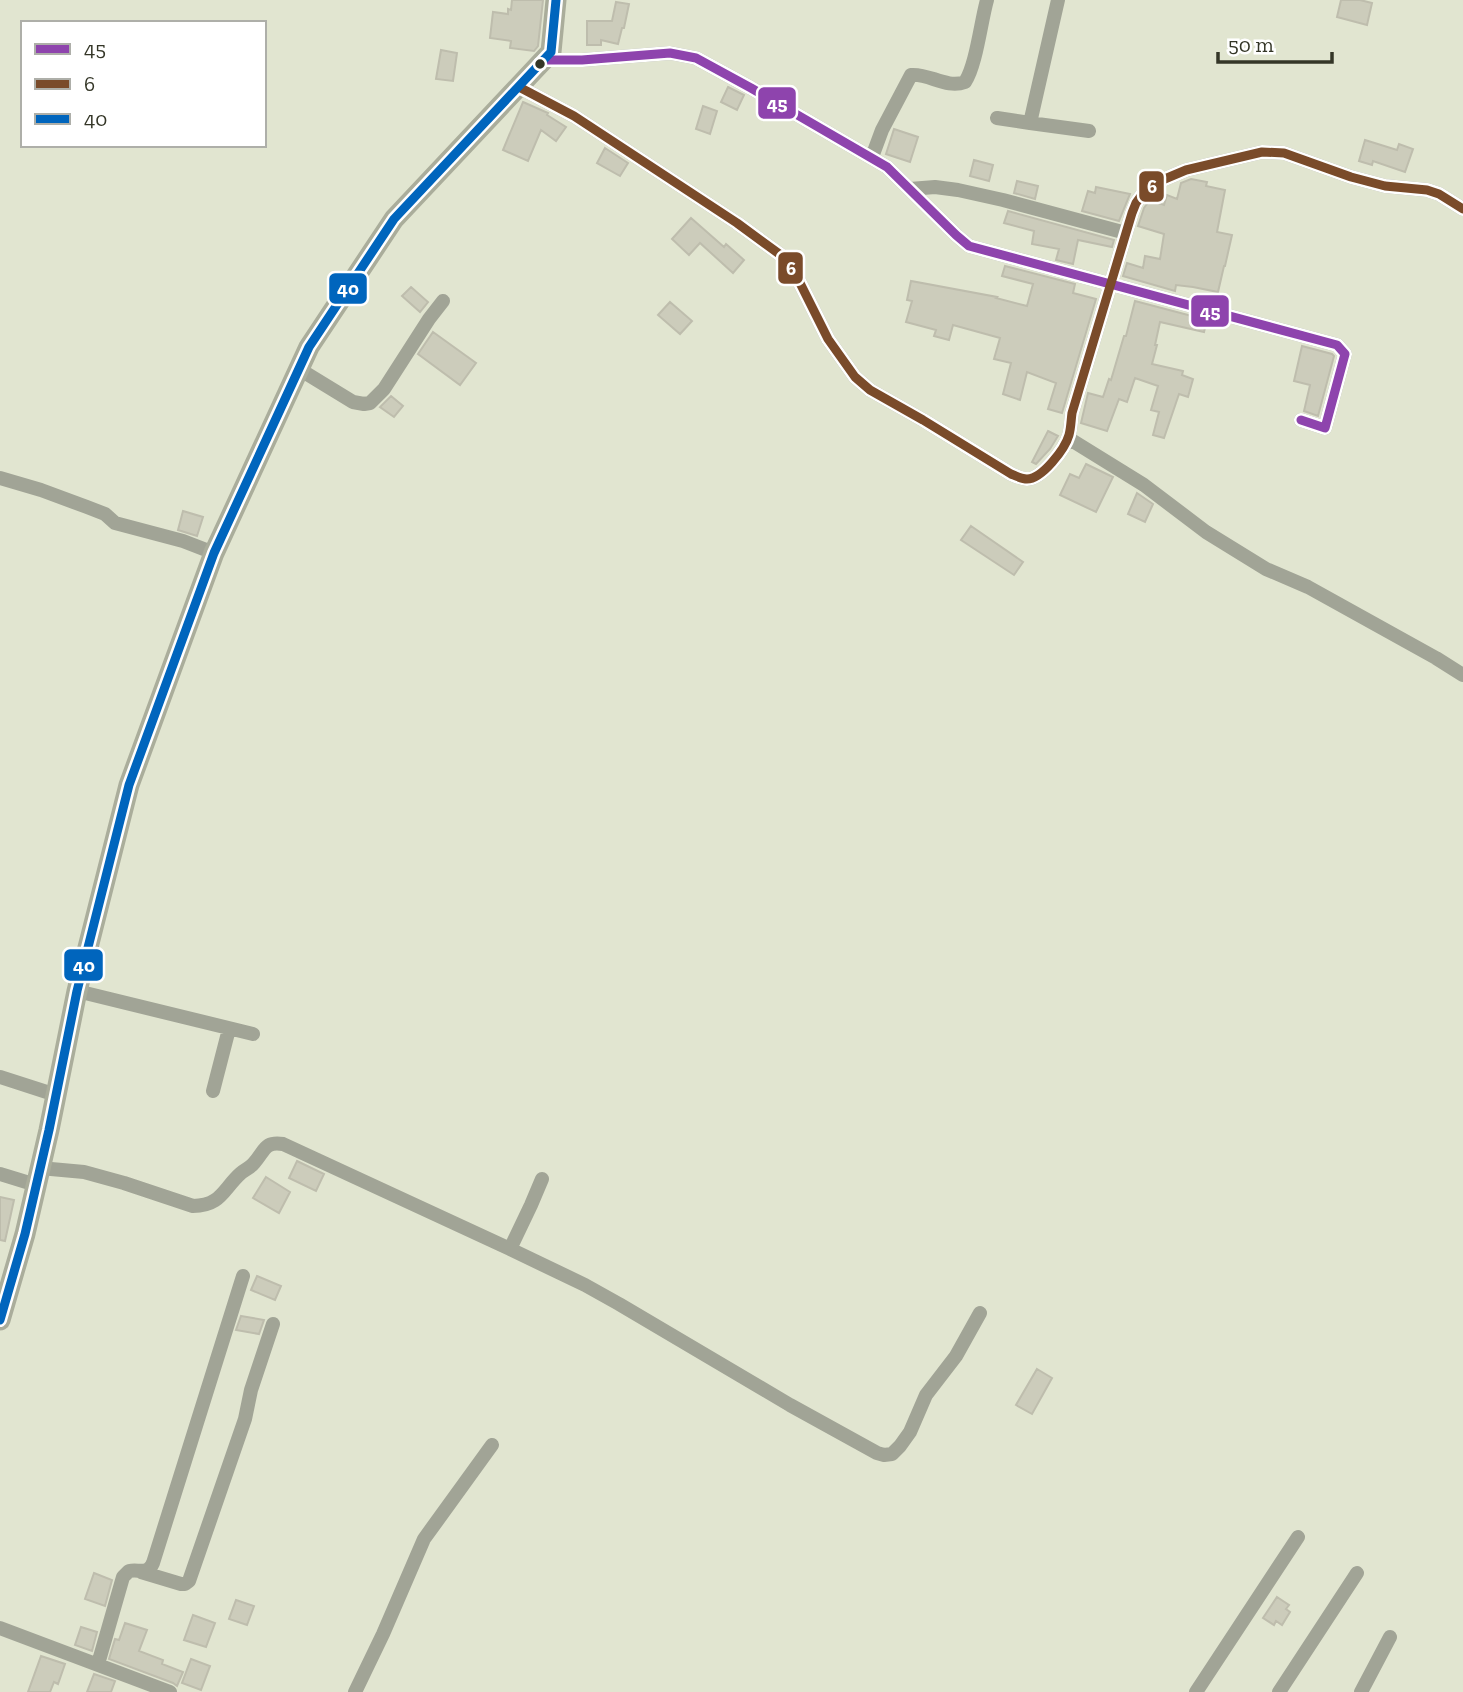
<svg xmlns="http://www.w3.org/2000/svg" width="1463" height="1692" font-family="'Zilla Slab',serif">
  <rect width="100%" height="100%" fill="#e1e5d0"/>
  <!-- building -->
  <path fill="#ccb" stroke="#bebdad" stroke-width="2" d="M512,0h31l-5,46 -4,5 -24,-3 1,-7 -21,-3 3,-26 15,2v-5l3,1z
    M1341,0h19l12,3 -5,22 -30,-8z
    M616,2l13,2 -5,24h-2l-4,16 -17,-4v5h-14v-24h25z
    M441,50l16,3 -4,28 -17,-2z
    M728,87l16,8 -7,15 -16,-8z
    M523,102l25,11 -1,2 19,12 -10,14 -15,-11 -13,31 -25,-11z
    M703,106l14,5 -7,23 -14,-5z
    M894,129l24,8 -8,25 -24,-8z
    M1365,140l32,10 2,-6 14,5 -8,23 -32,-11 -1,4 -13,-4z
    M605,148l23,15 -8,13 -23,-13z
    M974,160l19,5 -4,16 -19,-5z
    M1191,179l16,3 -1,4 19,4 -8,42 15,3 -7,31h-1l-6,26 -25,-5 -17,-2 -1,6 -52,-15 4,-13 16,5 2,-12 15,3 4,-25 -26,-8 6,-18 6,-8 14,5 3,-10 10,4 4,-16z
    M1017,181l21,5 -3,13 -21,-6z
    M1096,187l34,7 -11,27 -37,-10 6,-20 7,2z
    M1008,211l106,29 -2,7 -34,-7 -5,24 -17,-4 3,-11 -27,-5 2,-13 -30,-8z
    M691,218l33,29 2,-3 18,16 -11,13 -33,-30 -11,12 -17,-16z
    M1005,266l70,18 -2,9 23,6 -34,114 -14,-4 8,-26 -29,-11 -7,28 -17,-6 8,-31 -17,-4 6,-21 -47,-13 -4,15 -15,-4 2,-6 -30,-8 6,-21 -5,-1 4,-19 86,16 -1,1 31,8 6,-22 -31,-8z
    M411,287l17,15 -8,10 -18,-16z
    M1135,301l72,19 -3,12 -44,-10 -5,23h2l-5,19 31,7 -1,4 11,4 -5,18 -9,-3 -15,44 -11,-3 6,-23 -8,-2 7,-24 -23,-8 -8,24 -8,-3 -12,32 -26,-8 7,-30 15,4 6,-18 2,1 13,-44h2z
    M670,302l22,19 -12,13 -22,-19z
    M433,332l43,31 -16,22 -42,-31z
    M1302,346l30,8 2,2 -16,60 -14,-5 6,-26 -16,-4z
    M391,396l12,10 -9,11 -14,-10z
    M1048,431l10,5 -8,13 -14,15 -4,-2z
    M1086,464l27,13 -17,35 -36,-17 10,-21 9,4z
    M1137,493l16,11 -8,18 -17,-8z
    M183,511l20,6 -6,19 -19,-6z
    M971,526l52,36 -9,13 -53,-35z
    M297,1161l27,13 -8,17 -27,-13z
    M266,1177l24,15 -11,21 -26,-15z
    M0,1197l14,3 -9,41 -5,-1z
    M257,1276l24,10 -6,14 -24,-10z
    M241,1316l23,4 -5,14 -23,-4z
    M1037,1369l15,9 -20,36 -16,-9z
    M94,1573l18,7 -7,26 -20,-7z
    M1277,1597l12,8 -3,4 4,3 -8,13 -6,-4 -2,4 -11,-7z
    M236,1600l18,6 -7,19 -18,-6z
    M193,1615l22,8 -9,24 -22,-7z
    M125,1623l22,7 -8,21 24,9 -1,4 21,8 -6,14 -4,-3 -64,-24 6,-20 4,1z
    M81,1627l16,5 -5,19 -17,-6z
    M41,1656l24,8 -7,20 -4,-2 -4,10h-22z
    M191,1659l19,7 -9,24 -19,-7z
    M94,1674l21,7 -4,11h-24z"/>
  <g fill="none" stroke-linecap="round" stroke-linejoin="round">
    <!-- street -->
    <path stroke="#a1a496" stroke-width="14" d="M544,60h38l88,-7 26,5 55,30 136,79 69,68 13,11 368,99 8,9 -20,74 -24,-8
      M519,87l55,29 163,107 45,33 14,19 32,64 27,38 15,13 53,30 88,54c5,2 11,5 16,5 15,0 38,-30 42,-44 2,-7 2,-15 3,-22l60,-200 4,-10 8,-11 16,-11 26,-11 76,-18 22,1 67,24 34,9 42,4 12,4 24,15
      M997,118l33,5 28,-123
      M1030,123l59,8
      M872,157l10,-27 29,-55c18,-2 35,14 54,7 11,-16 16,-61 22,-82
      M910,189l25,-2 23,3 45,10 123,33
      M299,369l54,33 11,2 6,-1 14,-14 45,-70 14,-18
      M1068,438l76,47 62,47 60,37 42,18 128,71 27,17
      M0,478l41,12 46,17 18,7 10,9 68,18 31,12
      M77,991l176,43
      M0,1077l56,18
      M213,1091l16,-62
      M40,1168l44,4 40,11 69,23c28,0 30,-17 48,-33 4,-3 10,-6 13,-10 11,-12 10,-22 29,-19l227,105 21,-44 11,-26
      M0,1174l36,11
      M510,1249l75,36 34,19 171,101 87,48 7,2 8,-1 8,-8 10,-14 16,-37 30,-39 24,-43
      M141,1572l40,12h4l4,-3 56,-162 6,-29 22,-66
      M0,1628l170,64
      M98,1664l25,-87 6,-6c10,-2 19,4 24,-8l90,-287
      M355,1692l28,-58 41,-95 68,-94
      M1196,1692l102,-155
      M1279,1692l78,-119
      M1361,1692l29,-55"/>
    <!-- secondary -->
    <path stroke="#aaad9b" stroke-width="21" d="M0,1320l25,-86 24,-104 28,-139 52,-206 85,-232 95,-206 85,-128 157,-167 5,-52"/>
    <defs>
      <path id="bus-1" d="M544,60h38l88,-7 26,5 55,30 136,79 69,68 13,11 368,99 8,9 -20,74 -24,-8"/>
      <path id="bus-2" d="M519,87l55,29 163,107 45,33 14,19 32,64 27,38 15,13 53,30 88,54c5,2 11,5 16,5 15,0 38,-30 42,-44 2,-7 2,-15 3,-22l60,-200 4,-10 8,-11 16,-11 26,-11 76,-18 22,1 67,24 34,9 42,4 12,4 24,15"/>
      <path id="bus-3" d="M0,1320l25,-86 24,-104 28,-139 52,-206 85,-232 95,-206 85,-128 157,-167 5,-52"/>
    </defs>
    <!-- bus-1 casing -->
    <use href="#bus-1" stroke="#fff" stroke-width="14"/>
    <!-- bus-2 casing -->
    <use href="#bus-2" stroke="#fff" stroke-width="14"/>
    <!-- bus-3 casing -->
    <use href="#bus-3" stroke="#fff" stroke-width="14"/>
    <!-- bus-1 -->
    <use href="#bus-1" stroke="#8e44ad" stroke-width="9"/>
    <!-- bus-2 -->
    <use href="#bus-2" stroke="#7a4b2a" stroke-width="9"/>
    <!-- bus-3 -->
    <use href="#bus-3" stroke="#0065bd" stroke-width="9"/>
  </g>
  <!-- markers -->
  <circle fill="#343627" stroke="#fff" stroke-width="2.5" cx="540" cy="64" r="6"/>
  <g stroke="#fff" stroke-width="2.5">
    <rect x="757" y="86" width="40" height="34" rx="7" fill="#8e44ad"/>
    <rect x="1138" y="170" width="27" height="33" rx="7" fill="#7a4b2a"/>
    <rect x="777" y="251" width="27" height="34" rx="7" fill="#7a4b2a"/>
    <rect x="328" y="272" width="40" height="33" rx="7" fill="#0065bd"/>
    <rect x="1190" y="294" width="40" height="34" rx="7" fill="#8e44ad"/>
    <rect x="63" y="948" width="41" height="34" rx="7" fill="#0065bd"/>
  </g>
  <g font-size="19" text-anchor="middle" font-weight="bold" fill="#fff">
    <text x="777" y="110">45</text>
    <text x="1152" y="193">6</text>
    <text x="791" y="275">6</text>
    <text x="348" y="295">40</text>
    <text x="1210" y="318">45</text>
    <text x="84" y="972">40</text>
  </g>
  <!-- legend -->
  <rect x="21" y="21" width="245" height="126" fill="#ffffff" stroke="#aeafa9" stroke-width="2"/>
  <rect x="35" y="44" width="35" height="10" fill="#8e44ad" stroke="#aeafa9" stroke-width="2"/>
  <text x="84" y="56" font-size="21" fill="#343627">45</text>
  <rect x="35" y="79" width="35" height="10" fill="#7a4b2a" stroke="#aeafa9" stroke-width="2"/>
  <text x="84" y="91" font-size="21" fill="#343627">6</text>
  <rect x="35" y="114" width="35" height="10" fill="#0065bd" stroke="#aeafa9" stroke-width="2"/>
  <text x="84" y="126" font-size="21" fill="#343627">40</text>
  <!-- scale -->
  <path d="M1218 52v10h114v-10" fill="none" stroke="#343627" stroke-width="3.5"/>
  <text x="1228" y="52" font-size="21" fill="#343627" stroke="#ffffff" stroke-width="5" paint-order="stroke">50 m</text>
</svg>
